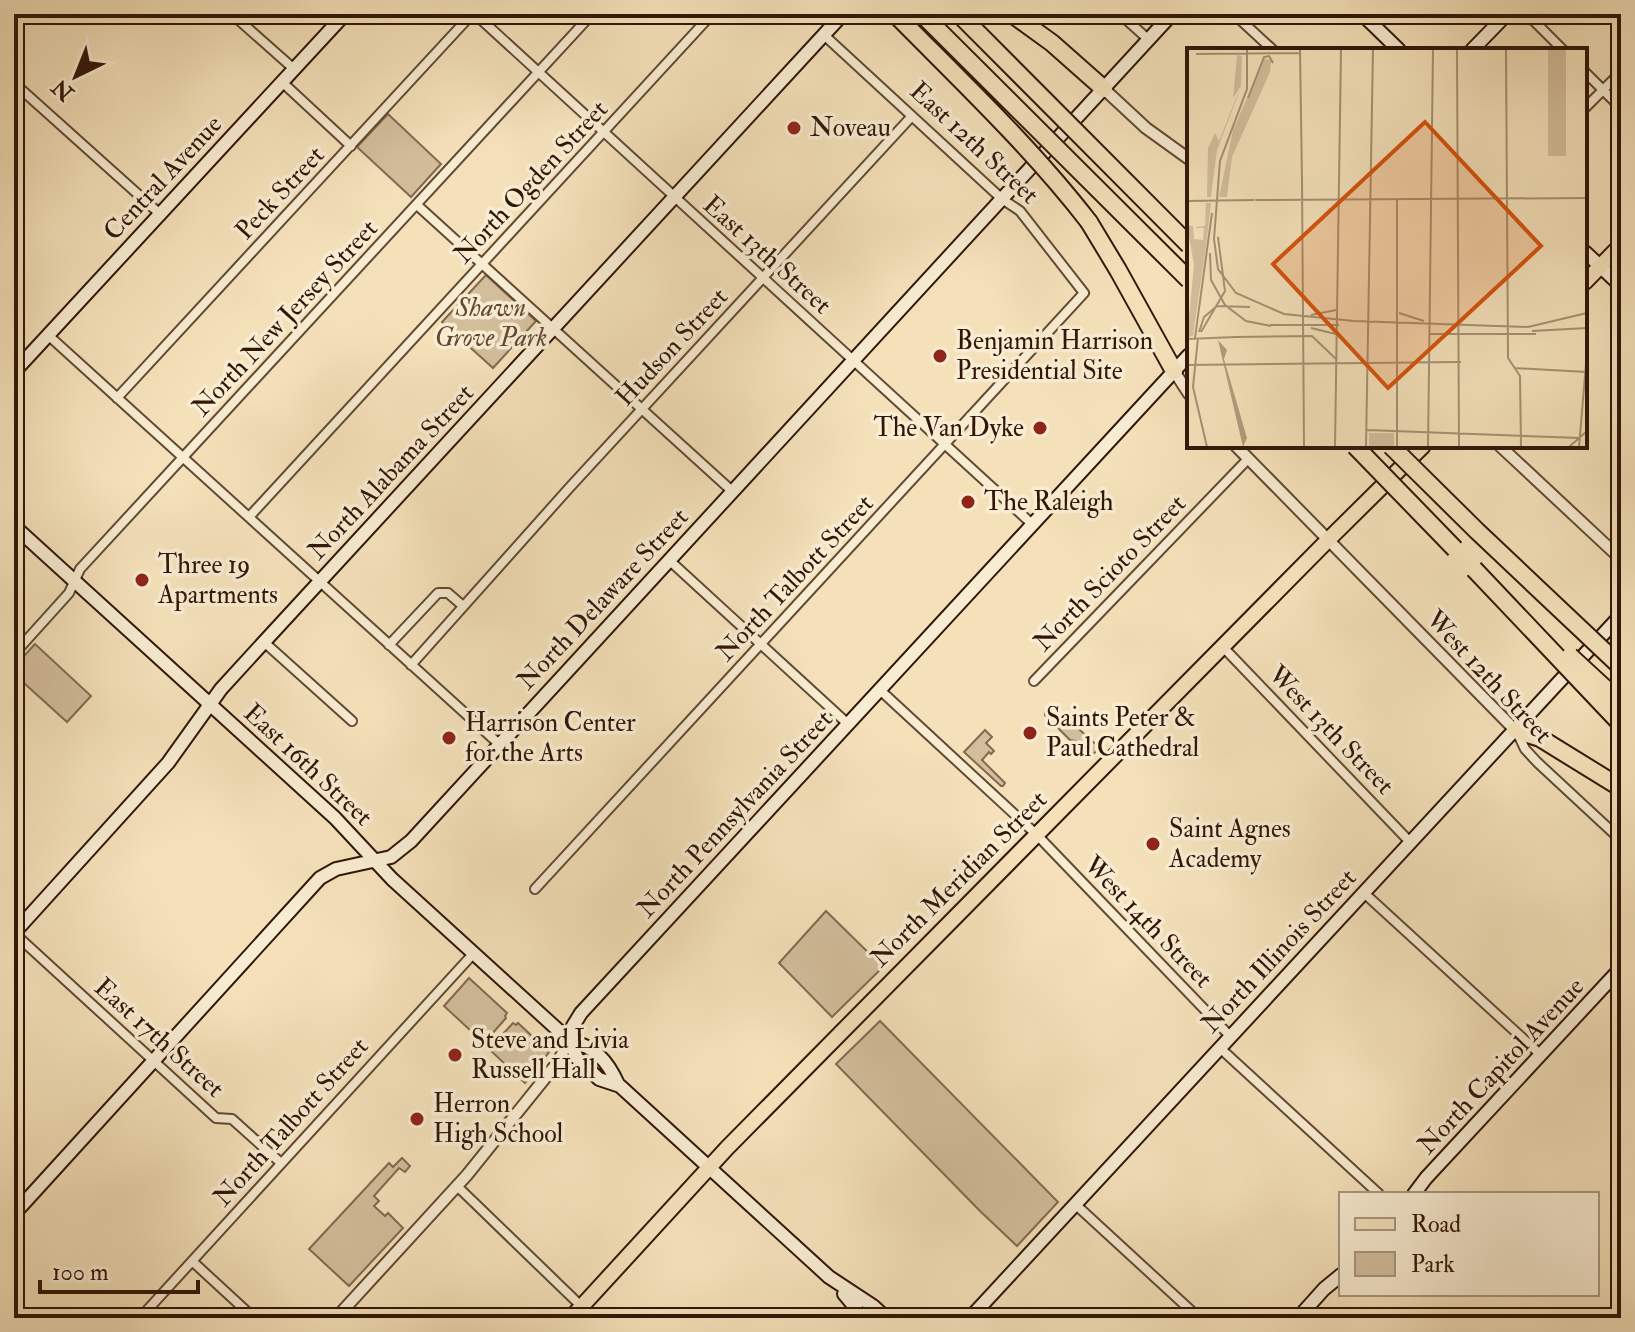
<svg xmlns="http://www.w3.org/2000/svg" width="1635" height="1332" font-family="'IM FELL Double Pica',serif">
  <rect width="100%" height="100%" fill="#f4e1ba"/>
  <filter id="stains"><feTurbulence type="fractalNoise" baseFrequency=".0025" numOctaves="4"/><feColorMatrix values="0 0 0 0 .2 0 0 0 0 .09 0 0 0 0 .02 0 0 0 .5 -.17"/></filter>
  <radialGradient id="worn" r=".72"><stop offset=".6" stop-color="#630" stop-opacity="0"/><stop offset="1" stop-color="#630" stop-opacity=".3"/></radialGradient>
  <!-- green -->
  <path fill="#d3be9c" stroke="#826a52" stroke-width="2" d="M388,114l53,50 -30,33 -54,-50z
    M486,275l50,46 -43,47 -51,-46z
    M35,644l56,52 -24,26 -53,-48v-7z
    M1051,705h1l48,43 -9,8 -15,-15 -6,-1 -25,-25v-3z
    M985,730l7,7 -6,6 8,8 -3,3 -2,-2 -7,8 23,23 -2,3h-2l-37,-34z
    M826,911l57,56 -51,50 -53,-54z
    M469,978l38,35 -2,3 1,2 -22,25 -40,-37z
    M880,1021l178,181 -41,44 -37,-35 -144,-147z
    M513,1023l3,2 2,-2 31,29 -24,31 -36,-34z
    M402,1158l8,8 -5,6 -6,-4 -25,28 5,5 -5,5 11,10 3,-3 15,15 -54,58 -40,-37 80,-86 4,4z"/>
  <g fill="none" stroke-linecap="round" stroke-linejoin="round">
    <defs>
      <path id="minor" d="M232,14l62,55
        M475,14l557,510
        M1120,14l29,26
        M1234,14l39,36
        M1527,14l36,36
        M14,21l6,-7
        M1585,72l36,36
        M282,82l69,64
        M14,83l146,131
        M1585,108l36,-36
        M417,205l315,286
        M48,335l451,409
        M117,398l355,-384
        M249,517l463,-503
        M669,560l179,164
        M264,642l88,79
        M389,645l49,-52h10l15,13
        M1223,647l187,195
        M14,654l55,-61 11,-24 512,-555
        M411,665l159,-178 342,-371
        M1034,681l214,-222
        M880,690l157,145 193,201
        M1516,730l9,19 12,13 84,78
        M535,889l549,-596 -64,-82 -18,-12 -178,-164
        M1363,892l178,163
        M14,933l202,185 16,1 49,44
        M1220,1048l159,146
        M457,1186l124,120
        M1075,1204l124,114
        M192,1261l62,57
        M140,1318l333,-364"/>
      <path id="tertiary" d="M1104,89l42,39 43,31
        M1174,371l15,23
        M1236,446l279,284
        M1500,446l121,113
        M336,1318l131,-143 91,-113 11,-22"/>
      <path id="secondary" d="M1362,14l37,36
        M1472,50l35,-36
        M1585,252l36,34
        M14,372l331,-358
        M14,526l321,292 57,61 177,161 8,18 22,21 21,7 209,191 44,29 13,12
        M14,933l154,-170 53,-74 43,-47 579,-628
        M569,1040l4,-14 8,-13 608,-658
        M569,1040c26,7 38,20 49,44
        M1414,1194l12,-16 195,-210
        M14,1214l306,-336 16,-9 55,-12 20,-16 761,-827
        M844,1294l20,24
        M970,1318l651,-703
        M1298,1318l26,-29 17,-14"/>
      <path id="primary" d="M1585,282l36,-37
        M571,1318l156,-170 601,-608 95,-94"/>
      <path id="motorway" d="M1012,14l40,29 52,46
        M1089,222l29,48 56,101
        M1515,730l25,8 81,50"/>
    </defs>
    <!-- minor casing -->
    <use href="#minor" stroke="#624934" stroke-width="12"/>
    <!-- tertiary casing -->
    <use href="#tertiary" stroke="#624934" stroke-width="14"/>
    <!-- secondary casing -->
    <use href="#secondary" stroke="#311608" stroke-width="16"/>
    <!-- primary casing -->
    <use href="#primary" stroke="#311608" stroke-width="18"/>
    <!-- motorway casing -->
    <use href="#motorway" stroke="#311608" stroke-width="20"/>
    <!-- minor -->
    <use href="#minor" stroke="#f8ecd2" stroke-width="8"/>
    <!-- tertiary -->
    <use href="#tertiary" stroke="#f8ecd2" stroke-width="10"/>
    <!-- secondary -->
    <use href="#secondary" stroke="#f8ecd2" stroke-width="12"/>
    <!-- primary -->
    <use href="#primary" stroke="#f4e1ba" stroke-width="14"/>
    <!-- motorway -->
    <use href="#motorway" stroke="#f4e1ba" stroke-width="16"/>
    <defs>
      <path id="motorway-bridge" d="M895,14c66,67 136,133 194,208
        M922,14l267,266
        M959,14l230,231
        M1355,446l100,103
        M1391,446l86,85 144,136
        M1474,569l147,155
        M1570,656l51,47"/>
    </defs>
    <!-- motorway-bridge casing -->
    <use href="#motorway-bridge" stroke="#311608" stroke-width="20" stroke-linecap="butt"/>
    <!-- motorway-bridge -->
    <use href="#motorway-bridge" stroke="#f4e1ba" stroke-width="16"/>
  </g>
  <!-- markers -->
  <g fill="#8f2418" stroke="#f8ecd2" stroke-width="3">
    <circle cx="794" cy="128" r="8"/>
    <circle cx="940" cy="356" r="8"/>
    <circle cx="1040" cy="428" r="8"/>
    <circle cx="968" cy="502" r="8"/>
    <circle cx="142" cy="580" r="8"/>
    <circle cx="1030" cy="733" r="8"/>
    <circle cx="449" cy="738" r="8"/>
    <circle cx="1153" cy="844" r="8"/>
    <circle cx="455" cy="1055" r="8"/>
    <circle cx="417" cy="1119" r="8"/>
  </g>
  <g text-anchor="middle" dominant-baseline="central" stroke-width="7" stroke-linejoin="round" paint-order="stroke">
    <!-- poi labels -->
    <g font-size="26" fill="#311608" stroke="#f8ecd2" text-anchor="start">
      <text x="810" y="128">Noveau</text>
      <text x="956" y="341">Benjamin Harrison<tspan x="956" dy="30">Presidential Site</tspan></text>
      <text x="1024" y="428" text-anchor="end">The Van Dyke</text>
      <text x="984" y="502">The Raleigh</text>
      <text x="158" y="565">Three 19<tspan x="158" dy="30">Apartments</tspan></text>
      <text x="1046" y="718">Saints Peter &amp;<tspan x="1046" dy="30">Paul Cathedral</tspan></text>
      <text x="465" y="723">Harrison Center<tspan x="465" dy="30">for the Arts</tspan></text>
      <text x="1169" y="829">Saint Agnes<tspan x="1169" dy="30">Academy</tspan></text>
      <text x="471" y="1040">Steve and Livia<tspan x="471" dy="30">Russell Hall</tspan></text>
      <text x="433" y="1104">Herron<tspan x="433" dy="30">High School</tspan></text>
    </g>
    <!-- street labels -->
    <g font-size="26" fill="#311608" stroke="#f8ecd2">
      <text transform="translate(974 143) rotate(43)">East 12th Street</text>
      <text transform="translate(163 178) rotate(-47)">Central Avenue</text>
      <text transform="translate(531 182) rotate(-47)">North Ogden Street</text>
      <text transform="translate(280 193) rotate(-47)">Peck Street</text>
      <text transform="translate(767 255) rotate(42)">East 13th Street</text>
      <text transform="translate(285 318) rotate(-47)">North New Jersey Street</text>
      <text transform="translate(672 347) rotate(-47)">Hudson Street</text>
      <text transform="translate(391 472) rotate(-47)">North Alabama Street</text>
      <text transform="translate(1110 573) rotate(-46)">North Scioto Street</text>
      <text transform="translate(795 578) rotate(-47)">North Talbott Street</text>
      <text transform="translate(603 599) rotate(-47)">North Delaware Street</text>
      <text transform="translate(1489 677) rotate(47)">West 12th Street</text>
      <text transform="translate(1331 730) rotate(46)">West 13th Street</text>
      <text transform="translate(308 765) rotate(43)">East 16th Street</text>
      <text transform="translate(735 814) rotate(-47)">North Pennsylvania Street</text>
      <text transform="translate(959 879) rotate(-45)">North Meridian Street</text>
      <text transform="translate(1148 922) rotate(46)">West 14th Street</text>
      <text transform="translate(1279 951) rotate(-47)">North Illinois Street</text>
      <text transform="translate(159 1038) rotate(42)">East 17th Street</text>
      <text transform="translate(1501 1066) rotate(-47)">North Capitol Avenue</text>
      <text transform="translate(291 1122) rotate(-48)">North Talbott Street</text>
    </g>
    <!-- park labels -->
    <g font-size="26" font-style="italic" fill="#624834" stroke="#f8ecd2">
      <text x="491" y="308">Shawn<tspan x="491" dy="30">Grove Park</tspan></text>
    </g>
  </g>
  <!-- overview -->
  <g transform="translate(1187 48)">
    <rect width="400" height="400" fill="#f4e1ba"/>
    <path d="M361,1h18v107h-18zM50,7l5,1 -1,29 -4,13 -20,52 -6,47h-4l1,-49 7,-15 4,8 22,-55 -8,12zM77,11l7,1 -1,12 -38,85 -5,40h-8l14,-67zM19,155h5l-5,43 -13,90 -6,1 7,-72 -7,-40 6,1 1,13 9,1 1,-12h-8v-1l9,-1zM182,385h25v14h-25z" fill="#d3be9c"/>
    <path d="M31,292l9,10 -3,9 23,79 -4,9z" fill="#b29c7d"/>
    <path fill="none" stroke="#a69073" stroke-width="2" d="M60,1v40l-27,72 -6,78 4,30 18,24 48,21 70,7 174,6 59,-14M113,1l2,132M270,1l2,398M319,1l2,309 12,18 1,71M9,6l104,-1M61,50l16,-41 5,-1 4,7M115,133l2,266M68,152l332,-2M0,153l67,-1M23,205l1,27 14,25 21,16 25,5M212,265l25,8M124,267l25,-5M83,277h69M124,280l25,6M345,283l55,-3M12,284l5,-15 13,-11 33,1M14,284l24,-41 -7,-54M243,286h106M49,289l76,-1 25,24M8,290l17,-125M11,290l-5,49 14,60M0,291l49,-2M0,317l274,-3M327,320l73,4M180,382l213,8M148,399l6,-398M179,399l7,-398M210,399v-248M241,399l5,-398M382,399l18,-16M392,399l8,-95"/>
    <path fill="#d6520c" fill-opacity="0.15" stroke="#d6520c" stroke-width="4" d="M238,74l116,124 -153,142 -115,-124z"/>
    <rect width="400" height="400" fill="none" stroke="#311608" stroke-width="4"/>
  </g>
  <!-- margin -->
  <rect width="1635" height="1332" fill="none" stroke="#f4e1ba" stroke-width="48"/>
  <rect x="16" y="16" width="1603" height="1300" fill="none" stroke="#311608" stroke-width="4"/>
  <rect x="24" y="24" width="1587" height="1284" fill="none" stroke="#311608" stroke-width="2"/>
  <!-- legend -->
  <rect x="1339" y="1192" width="260" height="104" fill="#f8ecd2" stroke="#a89681" stroke-width="2"/>
  <rect x="1355" y="1218" width="40" height="12" fill="#f4e1ba" stroke="#a89681" stroke-width="2"/>
  <text x="1411" y="1232" font-size="24" fill="#311608">Road</text>
  <rect x="1355" y="1252" width="40" height="24" fill="#d3be9c" stroke="#a89681" stroke-width="2"/>
  <text x="1411" y="1272" font-size="24" fill="#311608">Park</text>
  <!-- north arrow -->
  <g transform="translate(76 76) rotate(223)" stroke="#f8ecd2" stroke-width="6" paint-order="stroke">
  <path d="M0-6L14 30L0 20L-14 30Z" fill="#311608"/>
  <text y="-12" font-size="22" font-weight="bold" text-anchor="middle" fill="#311608">N</text>
  </g>
  <!-- scale -->
  <path d="M40 1280v12h158v-12" fill="none" stroke="#311608" stroke-width="4"/>
  <text x="52" y="1280" font-size="24" fill="#311608" stroke="#f8ecd2" stroke-width="6" paint-order="stroke">100 m</text>
  <rect width="100%" height="100%" filter="url(#stains)"/>
  <rect width="100%" height="100%" fill="url(#worn)"/>
</svg>
